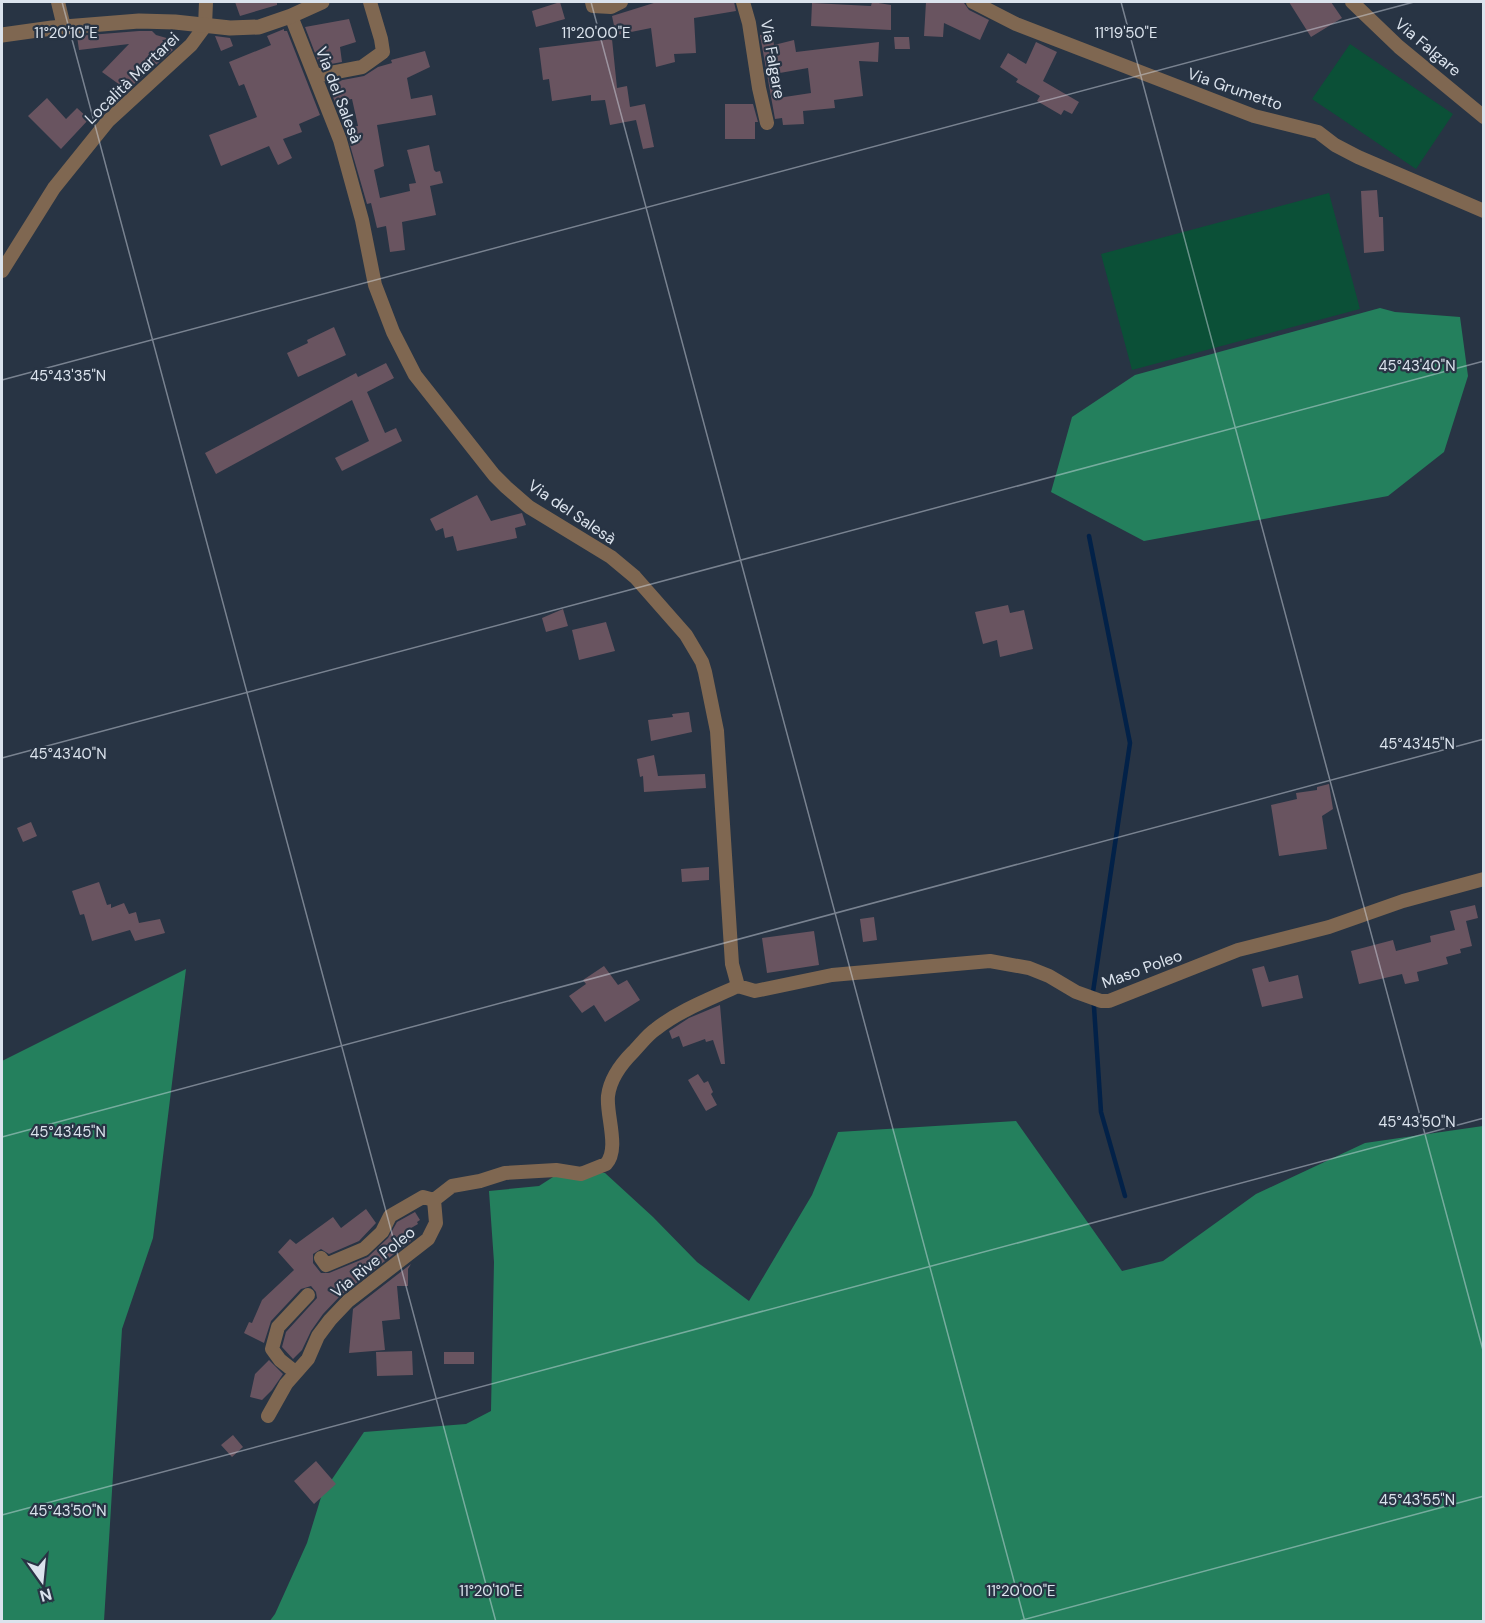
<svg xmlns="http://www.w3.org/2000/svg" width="1485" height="1623" font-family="'DM Sans',sans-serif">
  <rect width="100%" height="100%" fill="#283444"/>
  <!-- green -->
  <path fill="#0b5037" d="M1350,44l103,70 -37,55 -104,-70z
    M1329,193l31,116 -228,61 -31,-116z"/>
  <!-- forest -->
  <path fill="#24805d" d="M1380,308l15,4 65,5 8,59 -24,76 -56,44 -244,45 -93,-49 21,-75 63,-42z
    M186,969l-33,269 -31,91 -18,292h-102v-560z
    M1016,1121l106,150 41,-10 93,-67 109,-51 118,-17v495l-1214,1 6,-8 32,-71 15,-49 42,-62 102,-8 25,-13 3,-149 -5,-71 50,-5 25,-16 41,3 48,44 44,45 52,39 63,-106 26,-63z"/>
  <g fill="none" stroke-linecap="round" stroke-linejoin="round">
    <!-- stream -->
    <path stroke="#022148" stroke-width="4.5" d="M1089,536l41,207 -37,249 8,120 24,84"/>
  </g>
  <!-- building -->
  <path fill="#695460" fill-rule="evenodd" d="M235,2h42v3l-37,11z
    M560,2l5,17 -29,8 -4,-16z
    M657,2h77l2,9 -42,7 2,35 -22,1 1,8 -19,5 -5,-39 -35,7 -4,-19z
    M872,2l19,3v25l-80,-4 1,-23 59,3z
    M926,2h34l4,1 5,7 20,10 -9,20 -36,-17 -1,14 -19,-1z
    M1289,2h42l11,16 -31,19z
    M349,19l7,23 -16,5 2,15 -22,4 -15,-39z
    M284,29v2h3l33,84 -21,9 3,8 -19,7 9,19 -14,7 -9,-19 -48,20 -12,-31 48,-18 -13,-33 -5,2 -10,-24 42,-17 -4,-9z
    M139,31h13l4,4 14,4 -8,1 11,10 -46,40 -25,-18 27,-28 -50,6 -2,-14z
    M772,33l2,12 20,-5 2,12 83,-10 -1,20 -19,-1 4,35 -29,4 1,8 -32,3 1,13 -21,1 -1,-7 -7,1 -15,-84zM808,68l3,25 -33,5 -4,-24z
    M215,36l15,2 3,8 -12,5z
    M894,37h15l1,12h-15z
    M612,39l5,49 10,-2 3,21 15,-3 9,43 -11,2 -7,-29 -26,5 -5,-25 -14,1v-6l-39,6 -3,-22 -6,1 -4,-32z
    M1036,42l21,10 -14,29 36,21 -7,12 -8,-4 -3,5 -24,-14 3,-5 -24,-14 2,-3 -18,-12 8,-14 18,11z
    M425,51l5,16 -23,11 4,21 21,-4 4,20 -59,10 7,41 -10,4 6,28 30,-7 -1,-7 7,-1 -9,-33 22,-5 5,25 2,2 4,-1 3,12 -13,3 6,29 -34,7 3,28 -15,2 -4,-26 -9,2 -6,-25 -4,1 -22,-76 13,-2 -6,-27 -17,3 -8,-19 37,-7 14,-9 14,-4 -1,-3z
    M47,98l19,21 11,-11 12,11 -28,30 -33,-33z
    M725,104h28l5,18h-3v17h-30z
    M1377,190l2,27h4l1,34 -20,2 -3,-62z
    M334,327l12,28 -48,22 -11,-24 21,-10 -1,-3z
    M386,363l8,15 -27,14 18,41 11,-5 6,13 -60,30 -7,-13 34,-17 -17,-41 -136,74 -11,-21 151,-80 2,4z
    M477,495l14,26 31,-8 4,12 -11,3 2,10 -60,13 -4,-15 -8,2 -2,-10 -7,3 -6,-12z
    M1008,605l2,8 14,-3 9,39 -33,8 -3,-17 -14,4 -8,-32z
    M563,609l5,17 -22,6 -4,-14z
    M606,622l9,29 -36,9 -7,-30z
    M689,712l3,20 -41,9 -3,-21 25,-3 -1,-3z
    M654,755l4,21 47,-2 1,14 -62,4 -1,-16 -3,1 -3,-18z
    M1329,784l4,25 -11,7 5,33 -48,7 -8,-51 26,-6 -1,-6 21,-3v-3z
    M31,822l6,14 -14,6 -6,-14z
    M709,867v13l-27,2 -1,-13z
    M99,882l8,23 4,-1v4l13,-5 5,11 7,-2 3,11 21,-4 5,14 -30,8 -5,-11 -38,11 -8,-27 -4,1 -8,-24z
    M1475,905l3,13 -12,3 6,25 -12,3 1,4 -15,4 2,7 -31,8 2,9 -14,3 -3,-10 -43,10 -8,-33 42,-11 3,11 35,-9 -1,-6 25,-6 -5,-19z
    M874,917l3,23 -14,2 -3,-23z
    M814,931l5,34 -52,8 -5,-35z
    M604,966l14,19 9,-5 13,20 -35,22 -11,-17 -12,8 -13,-17 17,-12 -3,-4z
    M1264,966l5,16 29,-7 5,23 -41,9 -10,-38z
    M720,1005l5,59h-4l-8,-24 -7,2 -1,-3 -22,8 -4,-11 -7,3 -3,-8 20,-13z
    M698,1074l6,9 4,-2 5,11 -2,2 6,11 -11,6 -18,-31z
    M366,1209l10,14 -17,18 -30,13 -8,-5 -8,5v9l8,10h8l39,-16 20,-19 9,-16 18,-10 5,8 -3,2 1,2 -12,7 5,10 -70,54 -18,19 -12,17 -9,19 -9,9 -11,-12 4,-15 31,-34 -1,-6 -5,-6 -10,3 -30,32 -7,22 -20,-10 5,-11 3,1 10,-23 32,-30 -16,-18 12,-13 6,5 37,-27 8,11z
    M411,1264l-3,5v17h-11l3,33 -18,2 3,29 -36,3 4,-44z
    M412,1351l1,24 -36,1 -1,-24z
    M444,1352h30v12h-30z
    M269,1360l14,14 -11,16 -10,10 -12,-3 5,-23z
    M233,1435l10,12 -11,10 -11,-12z
    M316,1461l20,23 -22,20 -20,-23z"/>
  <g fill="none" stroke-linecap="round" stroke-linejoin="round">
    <!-- minor -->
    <path stroke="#7f6751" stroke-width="14" d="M58,2l6,25
      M592,2l1,4 18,1 10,-5
      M743,2l6,21 10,65 8,35
      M973,2l43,22 238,92 64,16 17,13 23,12 126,54
      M1352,2l47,45 85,70
      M291,16l49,124 22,80 13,65 18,47 22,43 79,100 12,12 23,20 82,50 24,20 51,58 16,27 3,10 12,59 15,233 6,22
      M315,76l47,-9 21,-15 -2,-13 -11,-37
      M2,271l52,-83 54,-67 83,-76 14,-19 1,-24
      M738,986l17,5 77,-16 158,-14 39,7 20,8 27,16 25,9h8l129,-51 91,-23 74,-26 81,-22
      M321,1258l5,7 38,-16 18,-17 8,-16 33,-19 11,3 18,-14 28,-5 25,-8 51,-3 25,4 25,-10c14,-15 0,-49 2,-68 2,-17 13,-32 25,-44 7,-7 14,-17 23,-23 24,-19 54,-30 82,-43
      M295,1372l-15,-12 -8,-11 6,-22 30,-32
      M268,1416l18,-32 22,-25 10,-23 12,-16 18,-19 80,-62 8,-16 -2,-23"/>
    <!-- tertiary -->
    <path stroke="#7f6751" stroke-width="15" d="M2,35l50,-7 87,-7 36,1 55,6 29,-1 32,-11 31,-14"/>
  </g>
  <!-- ticks -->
  <path fill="none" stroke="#dbe3ed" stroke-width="1.5" stroke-opacity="0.45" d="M2,2h1M62,2l434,1620M591,2l434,1620M1121,2l363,1352M2,380l1412,-378M2,758l1482,-397M2,1137l1482,-398M2,1515l1482,-397M1015,1622l469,-126"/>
  <g text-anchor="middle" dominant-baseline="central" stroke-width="4.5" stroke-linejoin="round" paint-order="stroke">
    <!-- street labels -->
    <g font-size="16" fill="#dbe3ed" stroke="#283444">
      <text transform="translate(1428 47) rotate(40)">Via Falgare</text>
      <text transform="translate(773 59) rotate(80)">Via Falgare</text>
      <text transform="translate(132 78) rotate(-44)">Località Martarei</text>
      <text transform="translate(1235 89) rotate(19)">Via Grumetto</text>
      <text transform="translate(339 95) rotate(69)">Via del Salesà</text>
      <text transform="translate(572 512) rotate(34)">Via del Salesà</text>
      <text transform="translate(1142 969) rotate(-20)">Maso Poleo</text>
      <text transform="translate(373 1262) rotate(-39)">Via Rive Poleo</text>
    </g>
  </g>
  <g font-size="15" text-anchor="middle" fill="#dbe3ed" stroke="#283444" stroke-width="4.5" stroke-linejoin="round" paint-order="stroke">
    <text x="66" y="38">11°20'10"E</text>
    <text x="596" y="38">11°20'00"E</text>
    <text x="1126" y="38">11°19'50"E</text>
    <text x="1417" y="371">45°43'40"N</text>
    <text x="68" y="381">45°43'35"N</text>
    <text x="1417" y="749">45°43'45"N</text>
    <text x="68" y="759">45°43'40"N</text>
    <text x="1417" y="1127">45°43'50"N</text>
    <text x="68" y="1137">45°43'45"N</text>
    <text x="1417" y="1505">45°43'55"N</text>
    <text x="68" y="1516">45°43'50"N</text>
    <text x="491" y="1596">11°20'10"E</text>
    <text x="1021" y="1596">11°20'00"E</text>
  </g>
  <!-- border -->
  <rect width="1485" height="1623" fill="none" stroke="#dbe3ed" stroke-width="6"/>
  <!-- north arrow -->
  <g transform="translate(42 1581) rotate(165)" stroke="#283444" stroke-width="4.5" paint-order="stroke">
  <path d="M0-4.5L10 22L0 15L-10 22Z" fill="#dbe3ed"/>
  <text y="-9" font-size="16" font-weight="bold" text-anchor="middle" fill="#dbe3ed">N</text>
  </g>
</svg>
